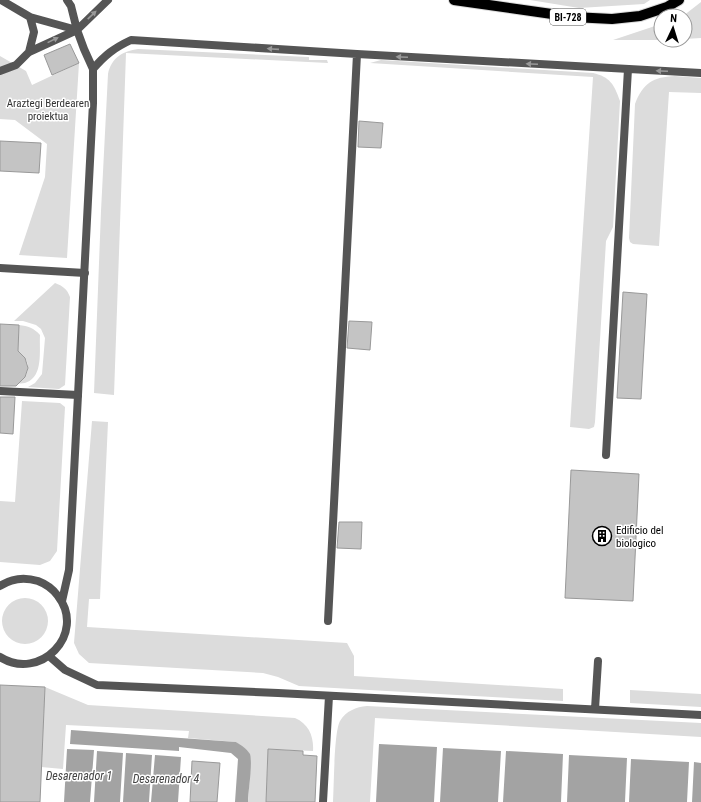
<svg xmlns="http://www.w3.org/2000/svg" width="701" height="802" font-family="'Roboto Condensed',sans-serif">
  <rect width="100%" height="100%" fill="#fff"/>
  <!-- green -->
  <path fill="#dcdcdc" d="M530,0h120l-6,4 -65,4z
    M701,2v36l-16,1v-23h-2z
    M661,24v16h4h-52z
    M138,49l171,8v3h18l1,3 -202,-10 -12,342 -20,-2 7,-182 7,-137c3,-16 15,-23 30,-25z
    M0,56l26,15 6,14 47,-22 -12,195 -48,-3 26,-78 2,-33 -32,-24 -15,-1z
    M381,60l212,13c17,4 21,11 27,28l-7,126 -7,14 -11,181 -1,5 -5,2 -19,-2 23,-350 -223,-14z
    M675,76l26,2v15l-32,-1 -10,154 -26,-2 -3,-2 -1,-4 6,-134c8,-21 18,-27 40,-28z
    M55,283c8,3 12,6 15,14l-5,88 -6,4 -31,-2 7,-4 7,-9 3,-36 -4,-9 -5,-4 -13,-4h-9z
    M19,325c9,1 15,3 21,10 -1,16 4,42 -15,48 -4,1 -9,0 -13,0l13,-6c6,-10 3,-19 -7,-24z
    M22,401l38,2 5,4 -8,144 -7,10 -10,4 -40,-3v-61l15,1z
    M92,421l16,1 -8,177h-11l-2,28 260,16 7,13v20l209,13v12l-264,-15 -21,-9 -15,-4 -174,-10 -10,-9 -5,-11z
    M2 621a23 23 0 1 1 46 0a23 23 0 1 1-46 0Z
    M45,687l43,18 207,13c14,6 19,19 18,33l-45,-2 -2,53h-18l3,-42 -2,-7 -13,-11 -48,-4 1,-7 -123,-6 -3,44 -22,-2z
    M630,690l71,4v13l-71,-4z
    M367,706l334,17v14l-326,-19 -5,84h-37c1,-15 1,-71 7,-81 6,-10 16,-14 27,-15z"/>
  <!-- water -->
  <path fill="#a3a3a3" d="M71,730l165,12c5,3 11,7 14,12 3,10 -2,37 -2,48h-13l3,-43 -7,-6 -52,-6v4l-109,-7z
    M379,744l58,3 -3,55h-58z
    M443,748l58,3 -3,51h-58z
    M67,749l27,1 -4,52h-26z
    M97,751l26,2 -3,49h-26z
    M506,751l57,3 -2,48h-58z
    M126,753l26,2 -3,47h-26z
    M155,755l26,2 -3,45h-27z
    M569,755l58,3 -2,44h-58z
    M631,759l58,3 -2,40h-58z
    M694,762l7,1v39h-9z"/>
  <!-- building -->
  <path fill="#c4c4c4" stroke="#999" d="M70,44l9,19 -27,12 -8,-20z
    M359,121l24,2 -2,25 -23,-1z
    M0,141l41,2 -2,30 -39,-2z
    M623,292l24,2 -6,105 -24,-1z
    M349,321l23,1 -2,28 -23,-2z
    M0,324l19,1 -1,26 7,7 3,10 -3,9 -9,9h-16z
    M0,397h15l-2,37 -13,-1z
    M571,470l68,4 -6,127 -68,-3z
    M339,522h23l-1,27 -24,-1z
    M0,685l45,2 -5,115h-40z
    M268,749l35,2v4l14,1 -2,46h-49z
    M192,761l28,2 -3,39h-27z"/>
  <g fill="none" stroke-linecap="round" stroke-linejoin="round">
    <defs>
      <path id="primary" d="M454,0l119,17 39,2 28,-3 27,-9 12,-7"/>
    </defs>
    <!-- primary casing -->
    <use href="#primary" stroke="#dbdbdb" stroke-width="12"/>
    <!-- service -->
    <path stroke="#555" stroke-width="8" d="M1,0l29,17 47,13
      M29,52l5,-20 -4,-15
      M93,69c12,-14 21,-21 38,-29l226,14 344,19
      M0,71l16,-6 13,-13 48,-22 31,-30
      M0,268l85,5
      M606,455l22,-386
      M0,586c12,-8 25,-9 38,-5 8,3 15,8 20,15 29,38 -18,86 -58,61
      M62,601l7,-31 24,-467v-34l-9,-20 -7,-19 -6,-24 -4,-6
      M328,621l29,-567
      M49,656l16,14 32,15 181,8 423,22
      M595,709l3,-48
      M323,802l6,-106"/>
    <!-- pedestrian -->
    <path stroke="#555" stroke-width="8" d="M0,391l78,4"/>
    <!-- primary -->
    <use href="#primary" stroke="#000" stroke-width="10"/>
  </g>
  <!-- one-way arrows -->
  <defs><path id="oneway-solid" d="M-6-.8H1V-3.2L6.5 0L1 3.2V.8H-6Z"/></defs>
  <g fill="#999">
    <use href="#oneway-solid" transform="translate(92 15) rotate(-44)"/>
    <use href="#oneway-solid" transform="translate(53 40) rotate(-26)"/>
    <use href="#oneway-solid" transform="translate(273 49) rotate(-176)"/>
    <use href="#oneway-solid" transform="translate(402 57) rotate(-177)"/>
    <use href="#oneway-solid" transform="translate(532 64) rotate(-177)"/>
    <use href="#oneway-solid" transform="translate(662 71) rotate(-177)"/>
  </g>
  <!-- icons -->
  <defs>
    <symbol id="building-ring" viewBox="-11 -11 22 22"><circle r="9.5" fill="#fff" stroke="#000" stroke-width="1.5"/><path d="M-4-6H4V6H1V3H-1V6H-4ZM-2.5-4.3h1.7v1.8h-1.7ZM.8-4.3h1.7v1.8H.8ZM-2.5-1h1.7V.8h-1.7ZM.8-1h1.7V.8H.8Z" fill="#000"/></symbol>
  </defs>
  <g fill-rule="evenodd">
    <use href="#building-ring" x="591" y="525" width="22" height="22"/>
  </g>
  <g text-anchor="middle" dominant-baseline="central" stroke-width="3" stroke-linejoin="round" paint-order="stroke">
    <!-- shield labels -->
    <rect fill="#fff" stroke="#4c4c4c" stroke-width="1" x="550" y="9" width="36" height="16" rx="3"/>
    <g font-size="10" font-weight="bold" fill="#000">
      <text x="568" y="17">BI-728</text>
    </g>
    <!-- park labels -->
    <g font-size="11" fill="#333" stroke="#fff">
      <text x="48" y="103">Araztegi Berdearen<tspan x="48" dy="13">proiektua</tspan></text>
    </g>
    <!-- poi labels -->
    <g font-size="11" fill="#000" stroke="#fff" text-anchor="start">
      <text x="616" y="530">Edificio del<tspan x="616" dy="13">biologico</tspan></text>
    </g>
    <!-- water labels -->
    <g font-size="12" font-style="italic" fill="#444" stroke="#fff">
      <text x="79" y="776">Desarenador 1</text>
      <text x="166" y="779">Desarenador 4</text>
    </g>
  </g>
  <!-- north arrow -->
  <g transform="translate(673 28) rotate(4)"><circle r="19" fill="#ffffff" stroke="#999999"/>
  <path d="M0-3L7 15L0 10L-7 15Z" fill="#000000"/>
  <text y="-6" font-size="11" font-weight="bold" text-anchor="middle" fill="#000000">N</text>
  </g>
</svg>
